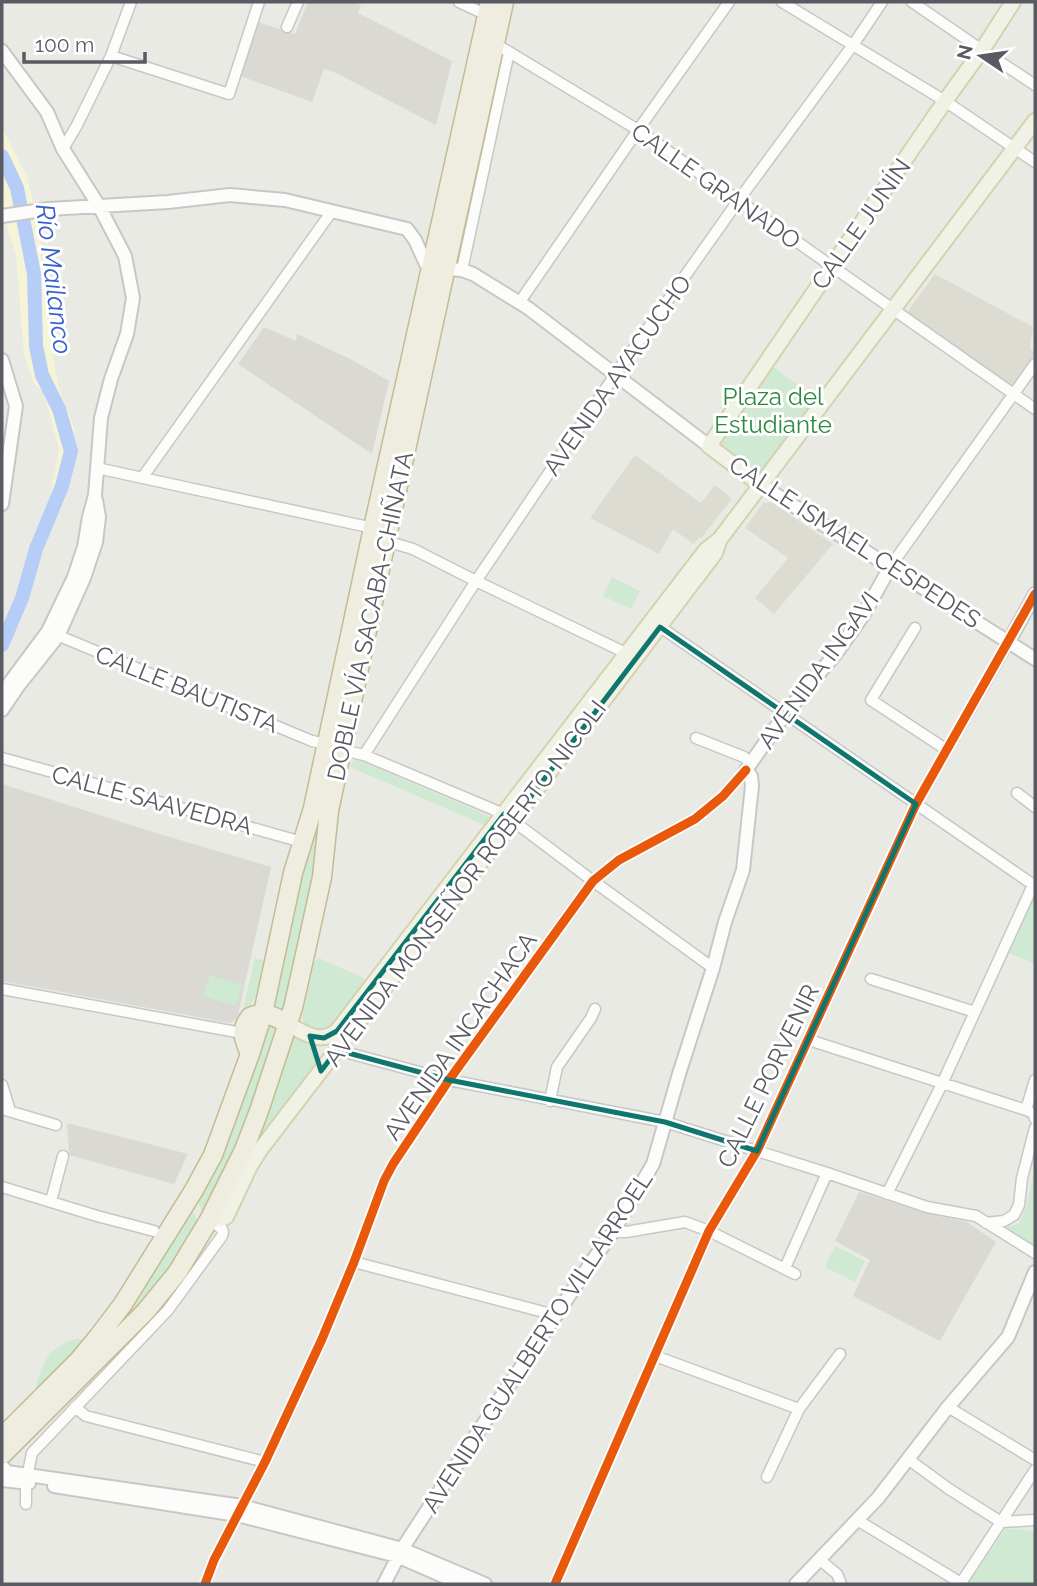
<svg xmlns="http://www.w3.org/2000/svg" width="1037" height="1586" font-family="Raleway,sans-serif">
  <rect width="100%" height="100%" fill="#eaeae4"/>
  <!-- industrial -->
  <path fill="#dad9d3" d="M308,2h45l8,3 -3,8 94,48 -16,64 -100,-52 -12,-4 -12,33 -72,-26 18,-54 37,12z
    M264,327l32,14 1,-7 55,26 37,21 -17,73 -134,-90z
    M2,784l154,49 115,34 -34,152 -7,4 -228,-42z
    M67,1123l121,31 -14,30 -105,-29z
    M859,1192l60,19 48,11 29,20 -56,99 -87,-45 17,-36 -35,-19z"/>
  <!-- education -->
  <path fill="#dcdcd2" d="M935,274l98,53 -3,21 5,5 -20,30 -6,1 -100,-71 -1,-2z
    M635,455l66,48 14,-18 17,14 -30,38 -3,1 -6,6 -20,-15 -14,25 -69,-36z
    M771,502l62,42 -59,70 -19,-16 33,-40 -43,-30 18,-25z"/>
  <!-- green -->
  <path fill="#cfe9d2" d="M770,364l48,36 -54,70 -5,2 -39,-29 -1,-4z
    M612,577l28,14 -9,18 -28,-13z
    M354,760l7,1 130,56 -7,8 -134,-58z
    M323,809l-7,69 -30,139 -17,-8 16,-73 34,-126z
    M1035,893v72l-8,-5 -18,-7z
    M255,958l10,3c-6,24 -5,36 -23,54z
    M319,958l49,22 -38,48c-11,5 -24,2 -28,-10l12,-56z
    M210,975l32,10 -6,21 -33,-10z
    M266,1018l10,7 1,6 -22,78 -48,105c-7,-4 -9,-8 -8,-17z
    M292,1032c18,11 25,15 23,38l-69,90z
    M1035,1168v78l-33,-18 17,-4 7,-17z
    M190,1207l7,12 5,4 -37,57 -83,90z
    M835,1246l30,15 -10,21 -30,-15z
    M78,1339l9,2 -52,55c3,-27 13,-52 43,-57z
    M1006,1528l29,3v51l-11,2h-56z"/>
  <!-- sand -->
  <path fill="#f5f4d6" d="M2,127l25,50 13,52 3,53 13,91 3,16 16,40 -3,33 -8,34 -22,57 -22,68 -18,32v-24l11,-22 8,-33 28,-72 10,-53 -15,-56 -10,-9 -10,-29 -8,-100 -14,-44z"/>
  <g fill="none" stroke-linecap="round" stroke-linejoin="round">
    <!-- river -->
    <path stroke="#b5cdf7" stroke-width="14" d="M2,156l15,32 17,86 2,72 6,29 17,34 12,42 -9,35 -26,63 -14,49 -20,47"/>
    <defs>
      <path id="street" d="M459,2l28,13
        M782,2l163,99 90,61
        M912,2l70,48 53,35
        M287,27l11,-25
        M494,43l144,87 397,279
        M111,56l118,38 30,-92
        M63,149l14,-24 34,-69 20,-54
        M462,270l47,-218
        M519,303l119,-173 91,-128
        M97,468l276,60
        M142,478l190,-267
        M386,541l27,8 63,32 156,75
        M890,567l145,-203
        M656,624l379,262
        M915,628l-44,72 76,50
        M52,633l260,108 15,3
        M696,738l48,19 7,6
        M342,750l22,5 140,59 89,67 120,87
        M364,755l112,-174 139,-206 123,-174 115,-156 29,-43
        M2,758l300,84
        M1017,793l18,14
        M871,979l104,33
        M2,989l240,44
        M809,1040l217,70 7,3 2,6
        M337,1050l112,30 216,42 162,51 100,34 49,9 59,37
        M2,1085l8,26
        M550,1101l7,-34 34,-49 4,-9
        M2,1109l54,16
        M1026,1110l9,-30
        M2,1187l95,29 57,15
        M887,1194l55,-110 91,-199
        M51,1201l12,-45
        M986,1223l18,-2 10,-6 5,-10 3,-27 13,-50
        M613,1232h13l59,-10 24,9 86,43
        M354,1262l201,53
        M785,1268l42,-95
        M655,1356l144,53
        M75,1407l11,9 179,46
        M948,1407l87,53
        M908,1459l41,30 52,33 34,-2
        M767,1477l32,-68 41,-55
        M26,1504v-22l6,-29 136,-143 54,-74 1,-4 -1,-3 -12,-9
        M857,1520l104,63 74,-113
        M820,1560l17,14 4,10
        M205,1584l9,-24 51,-98 57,-123 32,-77 30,-81 9,-17 56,-84 144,-199 26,-21 76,-41 28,-23 23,-26
        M555,1584l154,-353 48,-80 159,-347 92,-161"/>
      <path id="secondary" d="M2,51l45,61 16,37 36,57 26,50 8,42 -6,36 -16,45 -10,39 -6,77 -6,22 -5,30 -10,30 -26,54 -46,62
        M2,216l47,-7 119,-7 62,-7 55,5 122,29 8,11 11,24 19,5 17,1 11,4 55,34 181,138
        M2,360l14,46 -14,98
        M761,485l274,174
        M1008,643l27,-49
        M2,710l17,-25 39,-49 26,-58 12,-36 3,-25 -3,-17
        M2,1466l5,6 235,34 160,43 83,35
        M2,1480l27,3
        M54,1486l183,29 160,41 64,28
        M384,1584l18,-35 95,-146 98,-146 18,-25 40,-68 26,-90 34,-106 12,-46 18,-52 9,-84 -1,-10 -5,-6 39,-56 52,-62 27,-38 26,-47
        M796,1584l82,-86 70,-91 60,-70 27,-65"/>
      <path id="primary" d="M761,485l-52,-39 236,-345 37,-51 31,-48
        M288,1024c16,9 32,21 49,7l369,-481 14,-11 315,-418
        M209,1220l12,-1 5,-2 24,-51 10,-16 253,-330 202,-267 4,-12"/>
      <path id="highway" d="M250,1054c-6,-15 -11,-23 0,-37 15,-7 25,0 38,7
        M2,1437l77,-77 19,-23 25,-33 71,-114 19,-35 37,-101 13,-41 30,-140 20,-65 60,-280 117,-526
        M2,1455l143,-143 32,-39 32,-53 35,-70 15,-39 34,-103 13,-58 16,-73 7,-66 57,-270 118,-539"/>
    </defs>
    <!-- street casing -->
    <use href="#street" stroke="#c7c7c6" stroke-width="13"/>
    <!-- secondary casing -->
    <use href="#secondary" stroke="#c7c7c7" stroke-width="16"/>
    <!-- primary casing -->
    <use href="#primary" stroke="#d5d2af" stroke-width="18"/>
    <!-- highway casing -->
    <use href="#highway" stroke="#c1bc91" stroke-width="21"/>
    <!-- street -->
    <use href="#street" stroke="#fcfcfb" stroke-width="10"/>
    <!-- secondary -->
    <use href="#secondary" stroke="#fcfcfb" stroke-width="12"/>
    <!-- primary -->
    <use href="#primary" stroke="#f1f2e6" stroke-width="14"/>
    <!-- highway -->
    <use href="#highway" stroke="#eeeddf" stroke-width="18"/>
    <defs>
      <path id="cycleway" d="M205,1584l9,-24 51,-98 57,-123 32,-77 30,-81 9,-17 56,-84 144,-199 26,-21 76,-41 28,-23 23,-26
        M555,1584l154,-353 48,-80 159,-347 119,-210"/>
    </defs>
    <!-- cycleway casing -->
    <use href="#cycleway" stroke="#fff" stroke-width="13"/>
    <!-- cycleway -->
    <use href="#cycleway" stroke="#e8590c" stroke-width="9"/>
  </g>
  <!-- marked area -->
  <path fill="none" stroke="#0f766e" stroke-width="5" stroke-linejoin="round" d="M660,627l256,177 -159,347 -92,-29 -216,-42 -112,-30 -16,21 -11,-35 14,2 13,-7 167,-217 9,6z"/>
  <g text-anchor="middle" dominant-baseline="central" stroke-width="6" stroke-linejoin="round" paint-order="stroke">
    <!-- street labels -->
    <g font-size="24" fill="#595b63" stroke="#fff">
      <text transform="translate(716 186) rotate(35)">CALLE GRANADO</text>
      <text transform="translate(861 224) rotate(-55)">CALLE JUNÍN</text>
      <text transform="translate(617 375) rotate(-55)">AVENIDA AYACUCHO</text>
      <text transform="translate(855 542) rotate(33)">CALLE ISMAEL CESPEDES</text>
      <text transform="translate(370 616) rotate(-78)">DOBLE VÍA SACABA-CHIÑATA</text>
      <text transform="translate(818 670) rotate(-54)">AVENIDA INGAVI</text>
      <text transform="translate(187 689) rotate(22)">CALLE BAUTISTA</text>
      <text transform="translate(152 800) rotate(15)">CALLE SAAVEDRA</text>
      <text transform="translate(465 883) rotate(-53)">AVENIDA MONSEÑOR ROBERTO NICOLI</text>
      <text transform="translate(460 1036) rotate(-55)">AVENIDA INCACHACA</text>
      <text transform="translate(768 1076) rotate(-64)">CALLE PORVENIR</text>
      <text transform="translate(537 1342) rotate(-57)">AVENIDA GUALBERTO VILLARROEL</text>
    </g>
    <!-- park labels -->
    <g font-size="24" fill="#2d8743" stroke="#fff">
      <text x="773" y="396">Plaza del<tspan x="773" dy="28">Estudiante</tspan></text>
    </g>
    <!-- water labels -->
    <g font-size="26" font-style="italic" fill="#3660ce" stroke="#fff">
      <text transform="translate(54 279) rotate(83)">Río Mailanco</text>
    </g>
  </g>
  <!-- border -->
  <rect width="1037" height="1586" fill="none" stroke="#595b63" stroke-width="7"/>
  <!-- north arrow -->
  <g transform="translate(981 56) rotate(283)" stroke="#ffffff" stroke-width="5" paint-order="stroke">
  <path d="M0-5L12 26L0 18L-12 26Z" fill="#595b63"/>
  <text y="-10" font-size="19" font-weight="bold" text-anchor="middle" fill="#595b63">N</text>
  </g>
  <!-- scale -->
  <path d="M24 52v10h121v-10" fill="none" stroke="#595b63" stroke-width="3.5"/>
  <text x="35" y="52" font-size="21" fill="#595b63" stroke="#ffffff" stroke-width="5" paint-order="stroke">100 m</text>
</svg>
